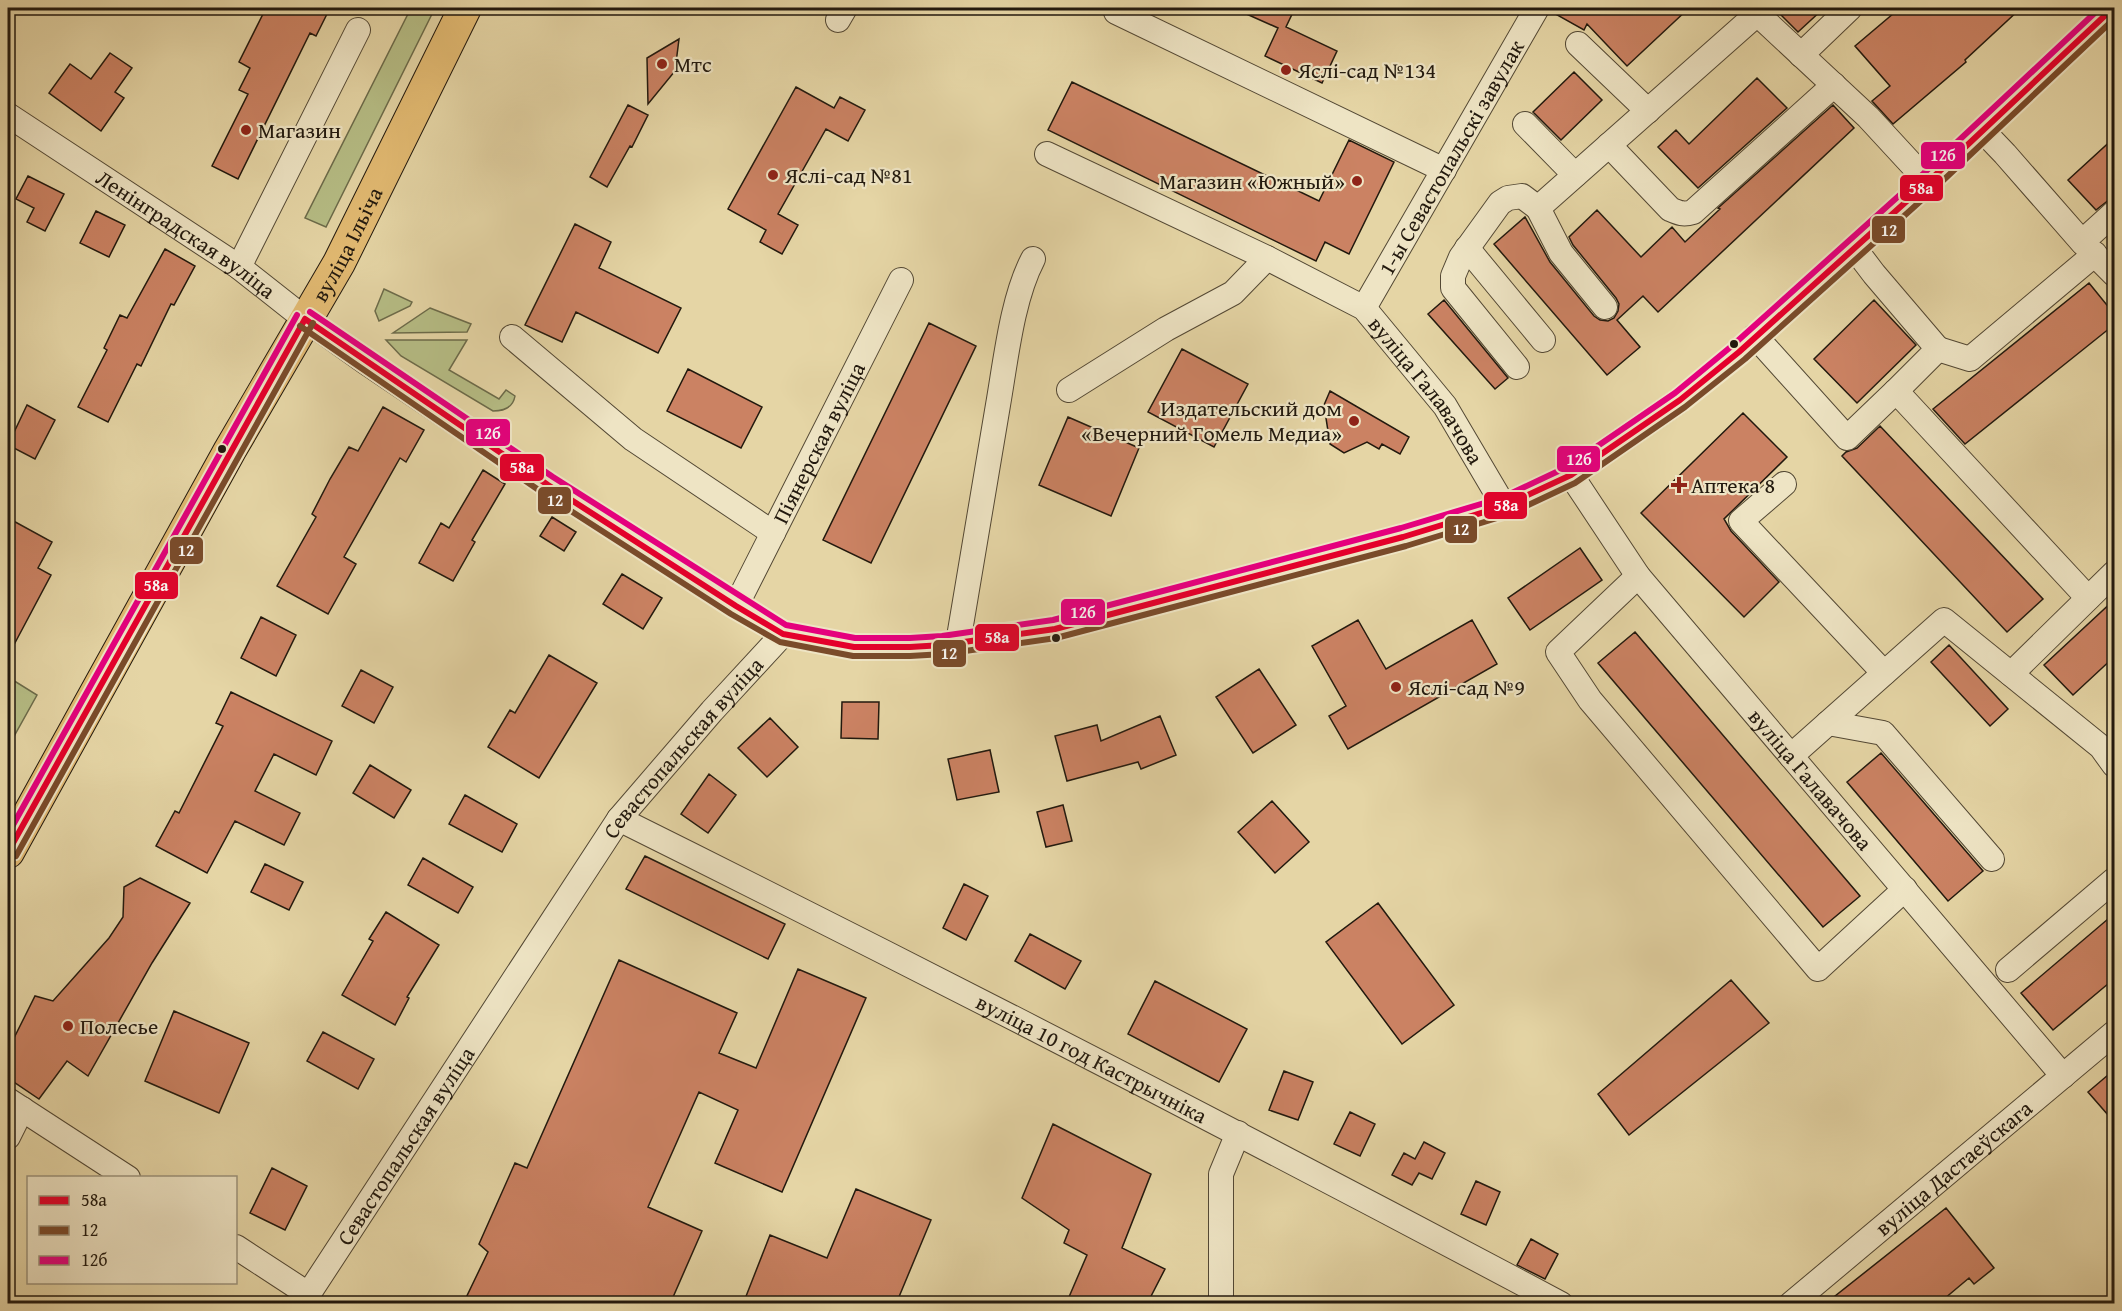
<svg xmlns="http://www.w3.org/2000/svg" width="2122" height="1311" font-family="'Gentium Book Plus',serif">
  <rect width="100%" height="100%" fill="#e5d5a5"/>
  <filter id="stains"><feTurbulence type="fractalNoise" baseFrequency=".00333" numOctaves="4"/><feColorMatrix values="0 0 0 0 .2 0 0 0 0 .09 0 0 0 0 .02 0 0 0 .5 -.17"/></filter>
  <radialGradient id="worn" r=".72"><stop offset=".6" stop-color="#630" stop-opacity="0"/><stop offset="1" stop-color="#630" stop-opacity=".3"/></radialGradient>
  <!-- green -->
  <path fill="#b6bd85" stroke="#6c6b4a" stroke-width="1.5" d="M411,8h24l-109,219 -21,-9z
    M384,289l28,13 -2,4 -31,15 -4,-10z
    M430,308l41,16 -4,8 -74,1z
    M386,340h81l-18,30 50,29 7,-9 9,6c-2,12 -11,15 -22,15l-92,-55z
    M8,677l29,18 -29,52z"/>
  <!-- building -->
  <path fill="#cb8263" stroke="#22190e" stroke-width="1.5" d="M266,8h64l-14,28 -6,-3 -72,146 -26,-13 36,-72 -9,-4 11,-22 -11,-6z
    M1233,8h62l-9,19 51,24 -15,32 -57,-27 13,-28z
    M1551,8h138l-62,58 -40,-42 -3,6 -34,-19z
    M1774,8h50l-26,24z
    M1900,8h121l-56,52 1,2 -73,62 -21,-23 18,-15 -35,-40z
    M679,39l-4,32 -27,33 -1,-46z
    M110,53l22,15 -17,24 9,6 -23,33 -52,-38 21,-29 21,15z
    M1574,72l28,28 -41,40 -28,-28z
    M1757,78l30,30 -89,80 -40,-41 18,-17 13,14z
    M1072,82l247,119 30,-61 45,22 -45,92 -24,-12 -9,19 -268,-131z
    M796,87l38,21 6,-11 25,13 -17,31 -22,-12 -48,85 20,11 -16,29 -22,-12 6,-12 -38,-21z
    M628,105l20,10 -16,32 -2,-1 -23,41 -17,-10z
    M1833,105l21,23 -196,184 -15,-16 -26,24 23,27 -33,28 -113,-131 31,-27 25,45 44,54 6,4 8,1 6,-3 4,-7 1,-7 -3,-6 -43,-53 -4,-8 28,-27 44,47 31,-30 13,15 35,-33 -2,-1z
    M2115,137v58l-19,15 -28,-30z
    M28,176l36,18 -19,37 -18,-9 7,-14 -18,-9z
    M96,211l29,14 -16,32 -29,-14z
    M575,224l36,18 -12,26 82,40 -23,45 -82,-41 -14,30 -37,-17z
    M165,249l30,17 -21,39 -3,-1 -30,62 -4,-2 -29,58 -30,-15 29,-57 -3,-2 16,-33 7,3z
    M2089,283l26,32v9l-150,120 -32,-35z
    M1444,300l64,78 -13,11 -67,-75z
    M1874,300l42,45 -59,58 -43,-44z
    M929,323l47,23 -105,217 -48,-23z
    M1182,349l66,35 -34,63 -66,-35z
    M688,369l74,38 -21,41 -74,-37z
    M1330,391l79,46 -9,17 -18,-10 -3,5 -12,-7 -23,11 -14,-9 -6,-39z
    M27,405l28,15 -20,39 -27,-14z
    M383,407l41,23 -18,32 -6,-4 -56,99 12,7 -28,50 -51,-28 39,-69 -4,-3 18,-35 19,-32 9,4z
    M1743,413l44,44 -63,62 7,12 48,51 -35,35 -103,-104z
    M1068,417l71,31 -28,68 -72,-31z
    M1880,426l163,173 -36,33 -165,-176 4,-4 11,-4z
    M483,470l22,14 -33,56 3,2 -22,39 -34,-18 22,-40 8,5z
    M552,517l24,15 -12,19 -24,-15z
    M8,518l44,24 -14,26 13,7 -43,81z
    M1580,548l22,32 -72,50 -22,-32z
    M622,574l40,24 -19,31 -40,-25z
    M2115,599v57l-42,39 -29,-30z
    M261,617l35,18 -20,41 -35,-18z
    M1358,620l28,49 86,-49 25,44 -149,85 -19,-33 17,-10 -34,-60z
    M1635,632l225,264 -37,31 -225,-264z
    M1949,645l59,64 -18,17 -59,-64z
    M549,655l48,28 -58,95 -51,-31 22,-37 5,3z
    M1259,669l37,56 -43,28 -37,-56z
    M361,670l32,17 -19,36 -32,-17z
    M231,692l101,49 -16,34 -42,-21 -19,37 45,22 -16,32 -49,-24 -28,52 -51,-27 19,-35 4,2 44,-87 -7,-3z
    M842,702h37l-1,37 -37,-1z
    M1160,716l16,39 -35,14 -3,-7 -71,19 -12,-45 42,-11 4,16z
    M770,718l28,29 -31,30 -29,-29z
    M990,750l9,42 -42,8 -9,-41z
    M1881,753l102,118 -35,30 -101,-119z
    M370,765l41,25 -17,28 -41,-25z
    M709,774l27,21 -28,38 -27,-19z
    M465,795l52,29 -15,28 -53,-28z
    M1272,801l37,41 -34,31 -37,-41z
    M1063,805l9,36 -26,6 -9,-35z
    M645,856l140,68 -17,35 -142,-70z
    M423,858l50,29 -15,26 -50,-28z
    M265,864l38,18 -14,28 -38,-18z
    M140,878l50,25 -38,60 -64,113 -21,-15 -28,38 -31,-21v-28l27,-54 18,5 56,-63 14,-21 1,-30z
    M964,884l24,12 -22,44 -23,-12z
    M1378,903l76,102 -52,39 -76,-102z
    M386,912l53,33 -32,52 2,1 -14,27 -53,-30 31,-54 -4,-2z
    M2115,913v65l-62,52 -32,-37z
    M1030,934l51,27 -16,28 -50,-28z
    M619,960l118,53 -18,40 37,15 42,-99 68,29 -84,194 -67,-29 23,-53 -39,-18 -51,115 54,24 -32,73h-207l25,-52 -9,-8 36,-81 12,5z
    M1731,980l38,43 -140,112 -31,-41z
    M1155,981l92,48 -28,53 -91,-48z
    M174,1011l75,32 -30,70 -74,-32z
    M323,1032l51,27 -16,30 -51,-28z
    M2115,1069v54l-27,-31z
    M1284,1071l29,11 -15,38 -29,-10z
    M1350,1112l25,12 -15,32 -26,-12z
    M1053,1124l98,50 -29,74 43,21 -18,35h-81l21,-49 -23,-12 5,-13 -47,-32z
    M1424,1142l21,11 -13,26 -13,-6 -7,12 -20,-10 12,-22 11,6z
    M272,1168l35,18 -22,44 -35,-17z
    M1476,1181l24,11 -14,33 -25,-11z
    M856,1189l75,31 -35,84h-153l27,-69 57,23z
    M1946,1208l48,60 -20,16 -5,-6 -31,26h-113z
    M1531,1239l27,15 -13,25 -28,-14z"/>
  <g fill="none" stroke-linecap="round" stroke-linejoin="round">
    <defs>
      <g id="minor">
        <path d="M1751,8l117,109 60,65"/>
        <path d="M1116,12l328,158"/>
        <path d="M838,20l7,-12"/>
        <path d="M1578,44l70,67"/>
        <path d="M1801,55l49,-47"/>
        <path id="s1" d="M8,115l231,152 66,52 59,42 184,124 188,121 47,28 71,13h56l33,-2 112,-16 348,-92 101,-31 67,-31 109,-75 59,-48 189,-170 185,-174"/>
        <path d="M1525,124l50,51"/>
        <path d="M1983,131l22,23 77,88 32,-29"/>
        <path d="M1609,145l61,64c9,4 13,6 23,3l141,-127"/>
        <path id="s2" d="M1047,154l220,104 97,50 81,98 59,100"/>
        <path d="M1538,208l23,45 44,54"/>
        <path d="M2084,244l30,30"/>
        <path d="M1467,248l76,92"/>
        <path d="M1855,249l19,25 64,75 -42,42"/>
        <path d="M239,267l119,-237"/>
        <path id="s3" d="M1364,308l173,-300"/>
        <path d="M1755,336l92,102 49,-47 192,207"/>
        <path d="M512,337l121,102 140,94"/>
        <path d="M1938,349l32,10 125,-105"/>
        <path d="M1517,367l-64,-79v-12l8,-19 39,-54 8,-5 14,-2 16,12 219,-194"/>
        <path d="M1069,390l97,-61 67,-36 34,-35"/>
        <path id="s4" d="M1571,475l67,101 425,500"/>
        <path d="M1784,484l-43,37 143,152"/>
        <path d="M1638,576l-80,76 32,48 228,269 87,-80"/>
        <path id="s5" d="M736,606l165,-326"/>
        <path d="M958,643c13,-80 27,-159 40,-238 8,-46 14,-106 35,-146"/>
        <path d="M2011,674l103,-101"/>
        <path d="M1828,723l55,10 109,126"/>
        <path d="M1791,756l153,-136 157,127 13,18"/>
        <path id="s6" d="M619,819c316,157 630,319 942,485"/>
        <path d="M2008,970l106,-90"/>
        <path d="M8,1100l120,78"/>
        <path d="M8,1137l14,-28"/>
        <path d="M236,1247l72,47"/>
        <path id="s7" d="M302,1304l317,-485 93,-108 71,-77"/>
        <path d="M1221,1304v-130l17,-41"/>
        <path id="s8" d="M1791,1304l323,-271"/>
      </g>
      <g id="major">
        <path id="s9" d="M8,852l222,-402 109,-187 126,-255"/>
      </g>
    </defs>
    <!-- minor casing -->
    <use href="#minor" stroke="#534834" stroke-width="26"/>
    <!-- major casing -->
    <use href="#major" stroke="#22190e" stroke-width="34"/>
    <!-- minor -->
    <use href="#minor" stroke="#eee4c4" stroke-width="24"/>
    <!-- major -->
    <use href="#major" stroke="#e2ba72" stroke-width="32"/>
    <defs>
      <path id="bus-1" d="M305,319l243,166 188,121 47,28 71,13h56l33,-2 112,-16 348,-92 101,-31 67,-31 109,-75 59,-48 189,-170 185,-174
        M8,852l297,-533"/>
      <path id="bus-2" d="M300,326l243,167 188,121 49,28 73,14h57l34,-2 112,-16 350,-92 101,-31 68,-32 110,-76 60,-48 189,-170 180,-170
        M16,856l297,-533"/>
      <path id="bus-3" d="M310,312l243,165 233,148 69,13h55l32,-2 111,-16 348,-92 100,-30 66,-31 108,-74 58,-48 189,-170 178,-167
        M8,834l289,-519"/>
    </defs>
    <!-- bus-1 casing -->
    <use href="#bus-1" stroke="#eee4c4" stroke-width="10"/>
    <!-- bus-2 casing -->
    <use href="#bus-2" stroke="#eee4c4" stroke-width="10"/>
    <!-- bus-3 casing -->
    <use href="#bus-3" stroke="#eee4c4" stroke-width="10"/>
    <!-- bus-1 -->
    <use href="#bus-1" stroke="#e4002b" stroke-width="6"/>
    <!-- bus-2 -->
    <use href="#bus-2" stroke="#7a4b2a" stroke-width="6"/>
    <!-- bus-3 -->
    <use href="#bus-3" stroke="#e5007d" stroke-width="6"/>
  </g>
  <!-- markers -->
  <g fill="#8f2418" stroke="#eee4c4" stroke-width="2">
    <circle cx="662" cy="64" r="6"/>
    <circle cx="1286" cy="70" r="6"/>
    <circle cx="246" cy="130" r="6"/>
    <circle cx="773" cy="175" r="6"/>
    <circle cx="1357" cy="181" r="6"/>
    <circle cx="1354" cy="421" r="6"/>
    <path d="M1676 476h6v6h6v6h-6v6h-6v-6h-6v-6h6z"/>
    <circle cx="1396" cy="687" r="6"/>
    <circle cx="68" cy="1026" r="6"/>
  </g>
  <g fill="#22190e" stroke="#eee4c4" stroke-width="2">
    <circle cx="1734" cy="344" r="5"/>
    <circle cx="222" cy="449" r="5"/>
    <circle cx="1056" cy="638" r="5"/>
  </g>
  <g text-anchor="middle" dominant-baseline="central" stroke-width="4.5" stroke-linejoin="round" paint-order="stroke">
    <!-- poi labels -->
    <g font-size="22" fill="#22190e" stroke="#eee4c4" text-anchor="start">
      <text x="674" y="64">Мтс</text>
      <text x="1298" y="70">Яслі-сад №134</text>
      <text x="258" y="130">Магазин</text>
      <text x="785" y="175">Яслі-сад №81</text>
      <text x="1345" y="181" text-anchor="end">Магазин «Южный»</text>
      <text x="1342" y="408" text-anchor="end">Издательский дом<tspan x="1342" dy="25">«Вечерний Гомель Медиа»</tspan></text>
      <text x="1691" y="485">Аптека 8</text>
      <text x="1408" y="687">Яслі-сад №9</text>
      <text x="80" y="1026">Полесье</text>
    </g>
    <!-- street labels -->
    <g font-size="22" fill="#22190e" stroke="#eee4c4">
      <text stroke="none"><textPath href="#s3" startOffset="174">1-ы Севастопальскі завулак</textPath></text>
      <text stroke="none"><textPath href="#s1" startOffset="214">Ленінградская вуліца</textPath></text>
      <text stroke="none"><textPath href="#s9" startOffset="696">вуліца Ільіча</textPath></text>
      <text stroke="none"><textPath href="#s2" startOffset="456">вуліца Галавачова</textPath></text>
      <text stroke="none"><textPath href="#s5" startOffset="183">Піянерская вуліца</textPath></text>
      <text stroke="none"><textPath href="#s7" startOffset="675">Севастопальская вуліца</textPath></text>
      <text stroke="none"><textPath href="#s4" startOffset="388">вуліца Галавачова</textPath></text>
      <text stroke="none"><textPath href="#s6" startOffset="530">вуліца 10 год Кастрычніка</textPath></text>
      <text stroke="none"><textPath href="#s7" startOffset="189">Севастопальская вуліца</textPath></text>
      <text stroke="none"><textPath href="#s8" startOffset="212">вуліца Дастаеўскага</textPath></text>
    </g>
  </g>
  <g stroke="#eee4c4" stroke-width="2">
    <rect x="1920" y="141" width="46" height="29" rx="6" fill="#e5007d"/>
    <rect x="1899" y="174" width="45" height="28" rx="6" fill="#e4002b"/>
    <rect x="1871" y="215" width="35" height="29" rx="6" fill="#7a4b2a"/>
    <rect x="465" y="418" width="46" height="29" rx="6" fill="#e5007d"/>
    <rect x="1556" y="445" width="45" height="28" rx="6" fill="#e5007d"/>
    <rect x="499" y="453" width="46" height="29" rx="6" fill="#e4002b"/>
    <rect x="537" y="486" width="35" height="29" rx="6" fill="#7a4b2a"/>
    <rect x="1483" y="491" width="45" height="29" rx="6" fill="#e4002b"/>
    <rect x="1444" y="515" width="34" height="29" rx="6" fill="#7a4b2a"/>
    <rect x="169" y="536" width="35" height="29" rx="6" fill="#7a4b2a"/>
    <rect x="134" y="571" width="45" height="29" rx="6" fill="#e4002b"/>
    <rect x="1060" y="598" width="46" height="28" rx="6" fill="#e5007d"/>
    <rect x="974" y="623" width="46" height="29" rx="6" fill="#e4002b"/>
    <rect x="932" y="639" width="35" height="29" rx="6" fill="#7a4b2a"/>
  </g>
  <g font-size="16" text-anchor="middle" font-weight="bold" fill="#fff">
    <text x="1943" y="161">12б</text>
    <text x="1921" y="194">58а</text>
    <text x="1889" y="236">12</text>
    <text x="488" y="439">12б</text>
    <text x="1579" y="465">12б</text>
    <text x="522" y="473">58а</text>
    <text x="555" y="506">12</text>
    <text x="1506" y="511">58а</text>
    <text x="1461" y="535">12</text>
    <text x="186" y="556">12</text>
    <text x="156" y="591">58а</text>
    <text x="1083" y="618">12б</text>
    <text x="997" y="643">58а</text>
    <text x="949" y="659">12</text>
  </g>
  <!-- margin -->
  <rect width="2122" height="1311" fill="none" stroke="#e5d5a5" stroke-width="30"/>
  <rect x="9" y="9" width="2104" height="1293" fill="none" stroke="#22190e" stroke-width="3"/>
  <rect x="15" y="15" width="2092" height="1281" fill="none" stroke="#22190e" stroke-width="1.5"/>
  <!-- legend -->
  <rect x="27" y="1176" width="210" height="108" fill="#eee4c4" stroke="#9c937b" stroke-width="1.5"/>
  <rect x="39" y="1196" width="30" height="9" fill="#e4002b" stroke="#9c937b" stroke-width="1.5"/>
  <text x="81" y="1206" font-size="18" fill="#22190e">58а</text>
  <rect x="39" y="1226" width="30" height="9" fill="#7a4b2a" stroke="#9c937b" stroke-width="1.5"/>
  <text x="81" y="1236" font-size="18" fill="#22190e">12</text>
  <rect x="39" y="1256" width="30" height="9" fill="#e5007d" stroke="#9c937b" stroke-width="1.5"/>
  <text x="81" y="1266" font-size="18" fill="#22190e">12б</text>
  <rect width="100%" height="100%" filter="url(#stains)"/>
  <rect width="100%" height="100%" fill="url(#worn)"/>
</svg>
